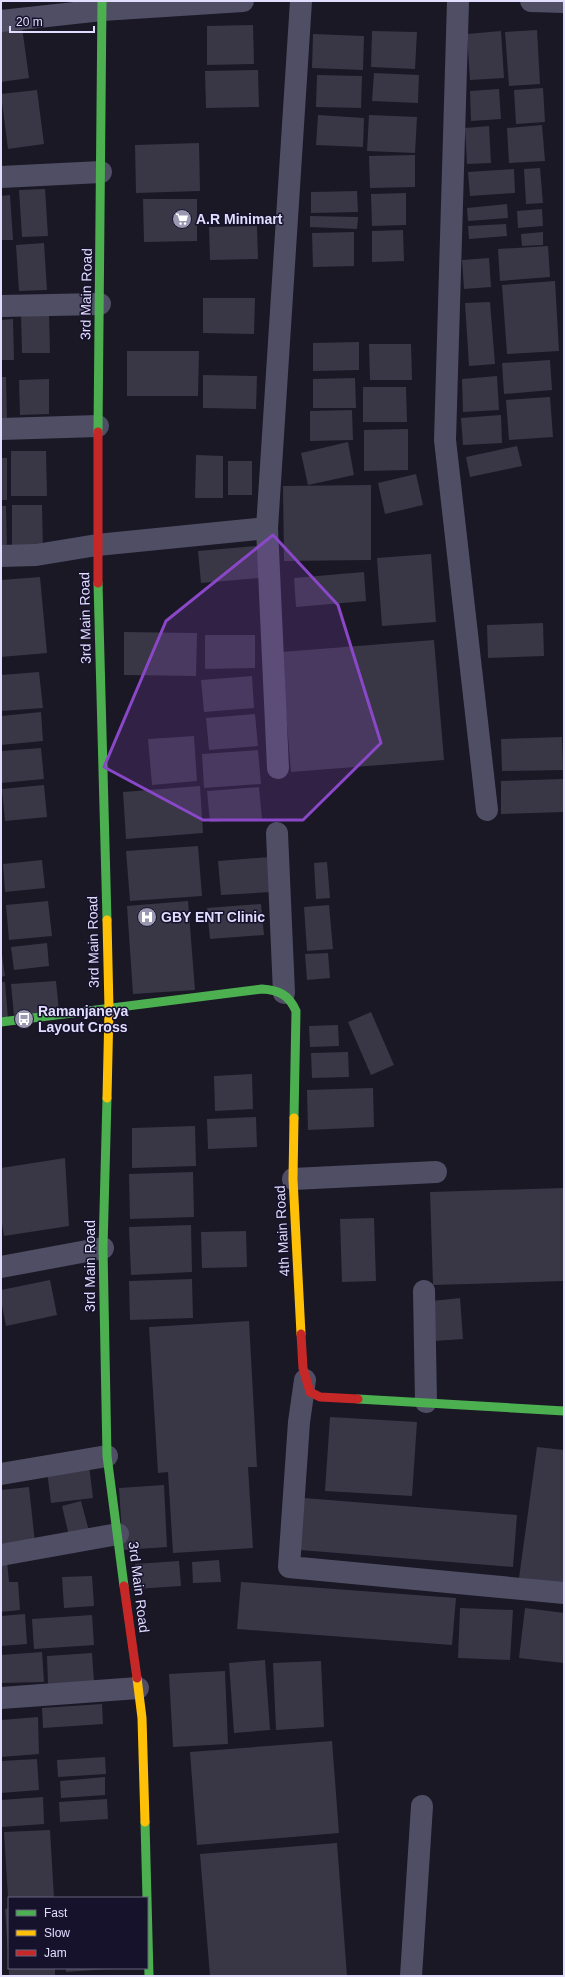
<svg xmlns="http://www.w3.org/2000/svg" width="565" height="1977" font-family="Arial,sans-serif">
  <rect width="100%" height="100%" fill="#1a1825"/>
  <!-- building -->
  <path fill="#393646" d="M253,25l1,39 -47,1v-39z
    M22,27l7,51 -28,4v-52z
    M537,30l3,54 -31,2 -4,-54z
    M372,31l45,1 -2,37 -44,-2z
    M501,31l3,47 -34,2 -3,-46z
    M313,34l51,2 -1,34 -51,-2z
    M258,70l1,37 -53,1 -1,-37z
    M374,73l45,2 -1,28 -46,-2z
    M317,75l45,1 -1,32 -45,-1z
    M543,88l2,34 -29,2 -2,-34z
    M499,89l2,30 -30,2 -1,-30z
    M37,90l7,54 -36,5 -7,-55z
    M318,115l46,3 -1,29 -47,-2z
    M369,115l48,2 -2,36 -48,-2z
    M542,125l3,36 -36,2 -2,-35z
    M489,126l2,37 -24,1 -2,-36z
    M199,143l1,48 -64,2 -1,-48z
    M415,155v32l-45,1 -1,-32z
    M540,168l3,35 -17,1 -2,-35z
    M514,169l1,24 -45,3 -2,-24z
    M45,189l3,47 -26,1 -3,-47z
    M357,191l1,21 -47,1v-21z
    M406,193v32l-34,1 -1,-32z
    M10,195l3,45h-12v-44z
    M143,199h54v42l-53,1z
    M507,204l1,14 -40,3 -1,-13z
    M542,209l1,17 -25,2 -1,-17z
    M310,216l48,1 -1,12 -47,-2z
    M506,224l1,12 -38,3 -1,-13z
    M257,226l1,33 -48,1 -1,-33z
    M403,230l1,31 -32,1v-31z
    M354,232v34l-41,1 -1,-34z
    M543,232v13l-21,1 -1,-12z
    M44,243l3,47 -28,1 -3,-46z
    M548,246l2,31 -50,4 -2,-32z
    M489,258l2,29 -27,2 -2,-29z
    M555,281l4,70 -52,3 -5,-69z
    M203,298h52l-1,36 -51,-1z
    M490,302l5,62 -26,2 -4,-63z
    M21,314h28l1,39h-28z
    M13,319l1,41h-13v-40z
    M359,342v28l-46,1v-28z
    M369,344h42l1,36h-42z
    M127,351h72l-1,45h-71z
    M550,360l2,30 -48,4 -2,-31z
    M203,375l54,1 -1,33 -53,-1z
    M497,376l2,34 -36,2 -1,-33z
    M1,377h5l1,42h-6z
    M355,378l1,30h-43v-29z
    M49,379v35l-29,1 -1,-35z
    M363,387h43l1,35h-44z
    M550,397l3,40 -44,3 -3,-40z
    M352,410l1,30 -43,1v-30z
    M501,415l1,28 -39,2 -2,-27z
    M408,429v41l-44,1v-41z
    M348,442l6,33 -46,10 -7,-32z
    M517,446l5,20 -52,11 -4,-20z
    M11,451h35l1,45h-36z
    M196,455l27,1v42h-28z
    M1,458h6v42h-6z
    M228,461h24v34h-24z
    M416,474l7,31 -38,9 -7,-31z
    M371,485v75l-87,1 -1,-75z
    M12,505h30l1,45h-31z
    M1,506h5l1,42h-6z
    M257,546l3,32 -59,5 -3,-32z
    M431,554l5,68 -54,4 -5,-68z
    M364,572l2,29 -70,6 -2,-29z
    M40,577l7,76 -46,4v-77z
    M543,623l1,33 -56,2 -1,-33z
    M124,632l73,1 -1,43 -72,-1z
    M205,635h50v33l-50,1z
    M434,640l10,120 -153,12 -10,-120z
    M39,672l4,36 -42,3v-36z
    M252,676l2,32 -50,4 -3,-32z
    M41,712l2,29 -42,4v-29z
    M255,714l3,32 -49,4 -3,-32z
    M194,736l3,45 -45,4 -4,-46z
    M562,737l1,33 -61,1 -1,-32z
    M41,748l3,31 -43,4v-32z
    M258,750l3,34 -57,4 -2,-34z
    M563,779l1,33 -63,2v-33z
    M44,785l3,32 -42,4 -3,-32z
    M200,786l3,47 -77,6 -3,-47z
    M259,787l3,32 -52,3 -3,-31z
    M198,846l4,50 -72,5 -4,-50z
    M269,857l2,35 -50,3 -3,-34z
    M42,860l3,28 -40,4 -2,-28z
    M327,862l3,36 -14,1 -2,-36z
    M48,901l4,35 -43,4 -3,-35z
    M188,901l7,89 -62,4 -6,-88z
    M261,904l3,31 -54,4 -3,-31z
    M329,905l4,44 -26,2 -3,-44z
    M47,943l2,23 -35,4 -3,-23z
    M1,948l4,28 -4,1z
    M328,953l2,25 -23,2 -2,-26z
    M56,981l3,31 -45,4 -3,-32z
    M1,982h4l3,37 -7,1z
    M371,1012l23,53 -23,10 -23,-53z
    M338,1025l1,21 -29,1 -1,-21z
    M348,1052l1,25 -37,1 -1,-25z
    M252,1074l1,35 -38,2 -1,-35z
    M373,1088l1,39 -66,3 -1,-40z
    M256,1117l1,30 -49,2 -1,-30z
    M195,1126l1,40 -64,2v-40z
    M65,1158l4,68 -65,10 -3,-19v-49z
    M193,1172l1,45 -64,2 -1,-45z
    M564,1188v93l-131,4 -3,-93z
    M374,1218l2,63 -34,1 -2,-63z
    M191,1225l1,47 -61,3 -2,-48z
    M246,1231l1,36 -45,1 -1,-36z
    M192,1279l1,39 -63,2 -1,-39z
    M50,1280l7,35 -51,11 -5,-26v-10z
    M460,1298l3,41 -29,2 -2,-40z
    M249,1321l8,146h-9l5,81 -80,5 -5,-81 -10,1 -9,-146z
    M330,1417l87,5 -5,74 -87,-5z
    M537,1447l27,3v133l-45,-5z
    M89,1465l4,33 -42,5 -4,-32z
    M164,1485l3,62 -44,3 -4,-62z
    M29,1487l6,56 -34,4v-57z
    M304,1498l213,17 -4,52 -213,-17z
    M81,1501l9,34 -20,5 -8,-34z
    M219,1560l2,22 -28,1 -1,-21z
    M7,1561l2,21h9l2,28 -19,2v-50z
    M179,1561l2,25 -45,3 -1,-25z
    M92,1576l2,30 -30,2 -2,-31z
    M241,1582l215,16 -4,47 -215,-16z
    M460,1608l53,2 -3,50 -52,-2z
    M525,1608l39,5v50l-45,-5z
    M25,1614l2,30 -26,2v-30z
    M92,1615l2,30 -60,4 -2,-30z
    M42,1652l2,30 -43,1v-28z
    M92,1653l2,28 -46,3 -1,-28z
    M265,1660l5,70 -36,3 -5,-70z
    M321,1661l3,66 -48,3 -3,-67z
    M225,1671l3,73 -55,3 -4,-73z
    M102,1704l1,20 -60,4 -1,-20z
    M38,1717l1,37 -38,3v-37z
    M332,1741l7,92 -142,12 -7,-93z
    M105,1757l1,17 -48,3 -1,-17z
    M37,1759l2,31 -38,3v-32z
    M105,1777v18l-44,3 -1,-17z
    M43,1797l1,27 -43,3v-27z
    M107,1799l1,20 -48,3 -1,-20z
    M50,1830l4,68h-46l-4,-66z
    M337,1843l10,133h-137l-10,-122z
    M9,1908v44h-1l-3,-43z
    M9,1968h46v8h-46z
    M66,1968h43v1l-43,3z"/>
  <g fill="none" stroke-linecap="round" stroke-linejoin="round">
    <!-- street -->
    <path stroke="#4f4e65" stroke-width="22" d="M458,1l-13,439 42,370
      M531,1l33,1
      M1,21l101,-11 141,-9
      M1,177l100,-5
      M1,306l99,-2
      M1,429l97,-3
      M267,528l11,240
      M1,556l35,-1 61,-10 170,-17 34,-527
      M277,833l7,160
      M293,1179l143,-7
      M1,1267l102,-19
      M424,1291l2,111
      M305,1380l-6,42 -10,145 275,26
      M1,1474l106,-18
      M1,1555l117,-21
      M1,1698l137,-10
      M411,1976l11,-170"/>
    <!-- fast -->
    <path stroke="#4caf50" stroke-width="9" d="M98,432l4,-431
      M98,583l9,337
      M1,1022l261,-33c17,1 27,6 34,22l-2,107
      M107,1098l-4,150 4,208 17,130
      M358,1399l206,12
      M145,1822l4,154"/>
    <!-- slow -->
    <path stroke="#ffc107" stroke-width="9" d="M107,920l2,89 -2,89
      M294,1118l-1,61 8,155
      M137,1678l5,40 3,104"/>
    <!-- jam -->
    <path stroke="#c62828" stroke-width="9" d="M98,583v-151
      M301,1334l2,34 7,24 10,5 38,2
      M124,1586l13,92"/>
  </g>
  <!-- marked area -->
  <path fill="#8a47c8" fill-opacity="0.2" stroke="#8a47c8" stroke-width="3" stroke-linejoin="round" d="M273,535l65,70 43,138 -78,77h-100l-99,-53 62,-146z"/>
  <!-- icons -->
  <defs>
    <symbol id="supermarket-disc" viewBox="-11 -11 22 22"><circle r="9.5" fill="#9b98b2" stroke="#16122b"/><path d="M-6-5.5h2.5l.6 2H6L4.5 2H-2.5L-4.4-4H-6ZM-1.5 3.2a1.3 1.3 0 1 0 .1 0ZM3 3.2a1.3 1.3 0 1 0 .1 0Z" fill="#fff"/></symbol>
    <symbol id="hospital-disc" viewBox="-11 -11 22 22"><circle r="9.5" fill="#9b98b2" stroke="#16122b"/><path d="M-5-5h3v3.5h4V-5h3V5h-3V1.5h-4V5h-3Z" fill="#fff"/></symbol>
    <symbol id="bus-disc" viewBox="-11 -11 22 22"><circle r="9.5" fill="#9b98b2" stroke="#16122b"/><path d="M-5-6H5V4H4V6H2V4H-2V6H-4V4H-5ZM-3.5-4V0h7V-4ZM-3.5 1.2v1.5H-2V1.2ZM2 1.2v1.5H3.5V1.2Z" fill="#fff"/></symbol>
  </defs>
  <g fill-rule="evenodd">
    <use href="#supermarket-disc" x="171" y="208" width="22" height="22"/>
    <use href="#hospital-disc" x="136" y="906" width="22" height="22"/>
    <use href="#bus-disc" x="13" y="1008" width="22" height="22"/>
  </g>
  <g text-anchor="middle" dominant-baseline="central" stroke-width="3" stroke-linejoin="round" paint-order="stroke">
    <!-- poi labels -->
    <g font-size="14" font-weight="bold" fill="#e1ddfe" stroke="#16122b" text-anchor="start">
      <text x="196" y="219">A.R Minimart</text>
      <text x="161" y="917">GBY ENT Clinic</text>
      <text x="38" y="1011">Ramanjaneya<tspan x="38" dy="16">Layout Cross</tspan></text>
    </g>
    <!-- street labels -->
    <g font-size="14" fill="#e1ddfe" stroke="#16122b">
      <text transform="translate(86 294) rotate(-89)">3rd Main Road</text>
      <text transform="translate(85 618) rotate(-91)">3rd Main Road</text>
      <text transform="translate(93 942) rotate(-91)">3rd Main Road</text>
      <text transform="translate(282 1231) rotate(-93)">4th Main Road</text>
      <text transform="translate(90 1266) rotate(-90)">3rd Main Road</text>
      <text transform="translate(139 1587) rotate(83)">3rd Main Road</text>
    </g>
  </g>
  <!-- border -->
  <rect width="565" height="1977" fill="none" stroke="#e1ddfe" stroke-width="4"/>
  <!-- legend -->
  <rect x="8" y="1897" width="140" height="72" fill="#16122b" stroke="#67637f"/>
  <rect x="16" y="1910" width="20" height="6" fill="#4caf50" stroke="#67637f"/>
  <text x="44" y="1917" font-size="12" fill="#e1ddfe">Fast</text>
  <rect x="16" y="1930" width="20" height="6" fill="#ffc107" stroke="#67637f"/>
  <text x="44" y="1937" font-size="12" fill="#e1ddfe">Slow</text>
  <rect x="16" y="1950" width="20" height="6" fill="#c62828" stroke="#67637f"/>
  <text x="44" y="1957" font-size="12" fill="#e1ddfe">Jam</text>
  <!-- scale -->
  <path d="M10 26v6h84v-6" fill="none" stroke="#e1ddfe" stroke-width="2"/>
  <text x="16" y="26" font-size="12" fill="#e1ddfe" stroke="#16122b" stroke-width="3" paint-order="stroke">20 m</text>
</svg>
